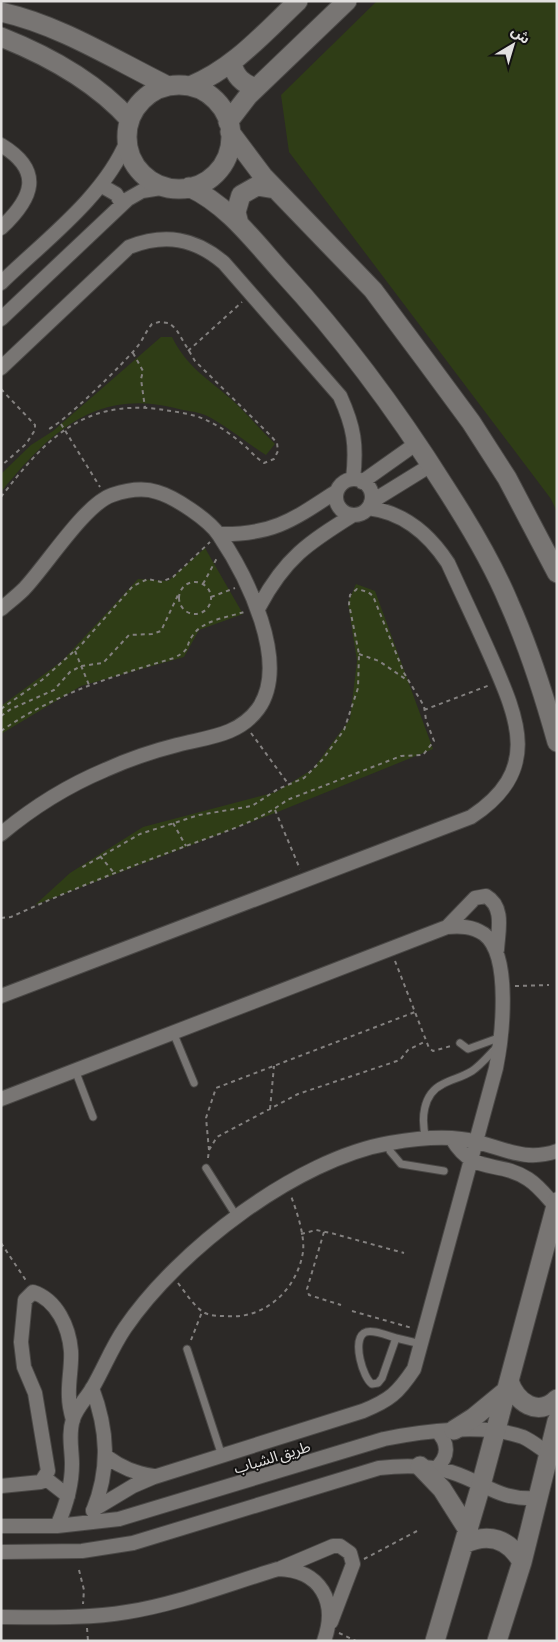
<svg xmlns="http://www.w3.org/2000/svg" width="558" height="1642" font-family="'Asap Condensed','Noto Sans Arabic',sans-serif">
  <rect width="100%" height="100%" fill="#2c2927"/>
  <!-- green -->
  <path fill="#2f3d16" d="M377,1h180v511l-6,-13 -262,-347 -8,-57z
    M161,337h11c15,30 35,41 59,62 15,14 29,30 44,45l-9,11c-18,-11 -43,-32 -61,-40 -9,-4 -21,-4 -30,-7 -80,-20 -127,26 -174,84v-18l30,-29 22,-14z
    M205,548l38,66 -44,16 -15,27 -103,29 -80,48v-28l61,-45 76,-82 30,2z
    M356,584l19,7 58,158 -153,62 -245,94 35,-32 73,-46 133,-35 37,-23 37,-50 7,-58 -9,-58z"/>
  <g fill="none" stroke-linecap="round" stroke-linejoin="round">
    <defs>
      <path id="lane" d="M173,1032l21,51
        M460,1043l8,6 33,-12
        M75,1070l18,47
        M426,1139c-5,-19 -4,-45 17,-55 9,-5 20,-7 29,-13 9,-6 17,-16 25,-24
        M389,1143l1,8 11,13 43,7
        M206,1168l31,49
        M396,1338c-8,-2 -25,-10 -32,-5 -12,8 -1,45 8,51l6,-1 4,-5 14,-40 25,6
        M187,1349l35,107"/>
      <path id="street" d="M1,145c43,26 32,53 0,83
        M102,186l14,8 6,10
        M1,283c43,-42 103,-86 126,-142
        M1,319l127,-120 14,-8 25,-4
        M1,368l128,-121c36,-14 66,-9 95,16l116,133c14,31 17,49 13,83
        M336 497a18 18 0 1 1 36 0a18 18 0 1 1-36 0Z
        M362,482l55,-39
        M371,502l60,-37
        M219,534c54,1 74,-14 118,-43
        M259,607c26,-49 49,-64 94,-92
        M1,609c8,-7 16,-13 23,-20 22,-23 61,-85 88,-94 15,-5 30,-8 45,-3 18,5 52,28 62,43 27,40 72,128 39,174 -20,27 -51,28 -81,36 -24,6 -50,15 -72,25 -38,16 -73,38 -104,64
        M447,927l28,-29 11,-2c19,11 12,35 11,54
        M1,996l470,-179c70,-46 48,-96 20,-160 -14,-32 -29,-63 -43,-94 -19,-29 -45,-51 -80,-55
        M1,1099l446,-172c13,-1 25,-1 37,7 28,21 18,104 12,134l-82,301c-16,24 -24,31 -51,42l-209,66 -21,9 -40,24
        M452,1139c22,37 45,20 76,40 11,7 19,18 28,28
        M92,1388c16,42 18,81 1,123
        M107,1457c15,11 28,16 46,19
        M436,1468c13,-11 13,-25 1,-37
        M45,1478l23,18
        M1,1486l40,-4 7,-11 -13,-78 -11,-26 -3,-25 4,-42 8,-8c24,8 36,35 38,59 1,15 -3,31 -2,46 0,8 2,16 4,23
        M1,1526h56l62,-7 265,-80c39,-8 101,-16 139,-2 9,4 17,11 26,17
        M57,1526c9,-20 15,-39 15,-62 0,-15 -4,-29 1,-45 4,-12 13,-20 20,-32 11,-19 19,-40 32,-59 53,-78 172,-169 265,-185 23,-4 48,-7 71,-4 36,4 59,25 96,12
        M1,1552l81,-1 51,-8 246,-75c25,-3 49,-3 72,4 35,11 48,29 87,26
        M281,1568l52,-22h7l10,7 3,11 -22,58
        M1,1617c42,0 85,2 126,-5 51,-8 101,-28 151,-43 43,1 60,33 46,72"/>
      <path id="secondary" d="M1,12c59,13 114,48 167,74
        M1,37c48,19 94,44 129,83
        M232,63c3,14 11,21 24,25
        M127 137a52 52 0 1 1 104 0a52 52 0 1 1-104 0Z
        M190,86c43,-17 74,-53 108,-85
        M228,122l20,-26 99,-95
        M230,132l33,44 110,114 53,71 45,61 36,56 50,95
        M189,187c39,18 65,54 94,86 61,66 114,138 162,214 24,37 47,75 64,116 20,45 35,92 48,139
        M239,224l-3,-12 5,-17 16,-9 18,3
        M509,1381c7,21 29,37 48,18
        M454,1430l19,-12 34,-28
        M420,1466l22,23 26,41
        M464,1544c25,-12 45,-5 58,18
        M435,1641l46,-156 76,-283
        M497,1641l25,-79 35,-141"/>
    </defs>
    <!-- lane casing -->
    <use href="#lane" stroke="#4a4846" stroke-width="9"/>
    <!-- street casing -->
    <use href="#street" stroke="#4a4846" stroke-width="16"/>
    <!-- secondary casing -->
    <use href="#secondary" stroke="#4a4846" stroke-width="21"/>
    <!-- path -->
    <path stroke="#83807f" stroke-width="2" stroke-dasharray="4 4" stroke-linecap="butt" d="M188,351l54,-49
      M133,353l10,18 -2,8 4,29
      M1,389l34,36v5l-9,14 -25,22
      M61,424l39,63
      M1,497c43,-56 80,-97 157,-88 17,3 36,4 52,13 13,6 29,18 40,29 5,5 8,8 14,12l10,-4 4,-8 -1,-8 -6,-7 -76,-75 -19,-32 -7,-6 -10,-1 -7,2c-6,7 -9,16 -15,23 -11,14 -78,81 -91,83
      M179 598a16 16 0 1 1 32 0a16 16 0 1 1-32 0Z
      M203,584l14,-26
      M211,597l24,-9
      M75,651l14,34
      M359,654l20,7 28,19
      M1,709l41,-29 39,-35 52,-59 15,-7 13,3 12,-5 37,-35
      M424,710l66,-25
      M1,716l10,-7 43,-19 16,-18 11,-6 22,-3 26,-28 23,-1 9,-3 17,-36
      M1,731c53,-37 112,-55 173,-73 19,-10 10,-11 19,-23 10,-15 36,-18 51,-23
      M251,733l38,52
      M275,810l25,59
      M173,823l13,23
      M100,856l15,18
      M1,918l10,-1c61,-28 123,-52 186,-75 30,-11 64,-22 90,-42l114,-44 22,-1 11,-14 -8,-21 -2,-14 -20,-33 -31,-77 -5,-4 -11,-3 -7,6 -1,9 10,50 -1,34 -14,42 -21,29 -19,19 -26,11 -26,17 -53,9 -59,19 -61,35
      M395,961l34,87 4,3 18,-5
      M515,986l34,-1
      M270,1109l4,-43
      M209,1150l-3,-32 10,-30 199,-76
      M208,1158l1,-8 8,-13 81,-43 102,-34 8,-10 18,-9
      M324,1232l-17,57 2,6 32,10
      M301,1234l15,-4 15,3 73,20
      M1,1243l26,39
      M178,1283c7,9 16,23 25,29 7,4 15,4 23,4 38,4 71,-26 77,-64 2,-16 -6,-40 -12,-56
      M352,1311l60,17
      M191,1340l11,-28
      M364,1559l53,-28
      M79,1570l5,20 -1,14
      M87,1628l1,13
      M339,1633l17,8"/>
    <!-- lane -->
    <use href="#lane" stroke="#787573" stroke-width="7"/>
    <!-- street -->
    <use href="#street" stroke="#787573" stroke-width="14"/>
    <!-- secondary -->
    <use href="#secondary" stroke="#787573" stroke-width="19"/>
  </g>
  <g text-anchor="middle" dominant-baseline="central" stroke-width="4" stroke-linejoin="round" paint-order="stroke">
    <!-- street labels -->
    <g font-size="15" fill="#e2e0df" stroke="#131211">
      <text transform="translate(272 1457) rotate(-17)">طريق الشباب</text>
    </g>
  </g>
  <!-- border -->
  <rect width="558" height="1642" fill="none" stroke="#e2e0df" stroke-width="5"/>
  <!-- north arrow -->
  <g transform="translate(513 45) rotate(38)" stroke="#131211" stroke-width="4" paint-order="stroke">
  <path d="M0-4L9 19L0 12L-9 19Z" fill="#e2e0df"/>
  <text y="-8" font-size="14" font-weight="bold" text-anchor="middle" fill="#e2e0df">ش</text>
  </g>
</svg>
